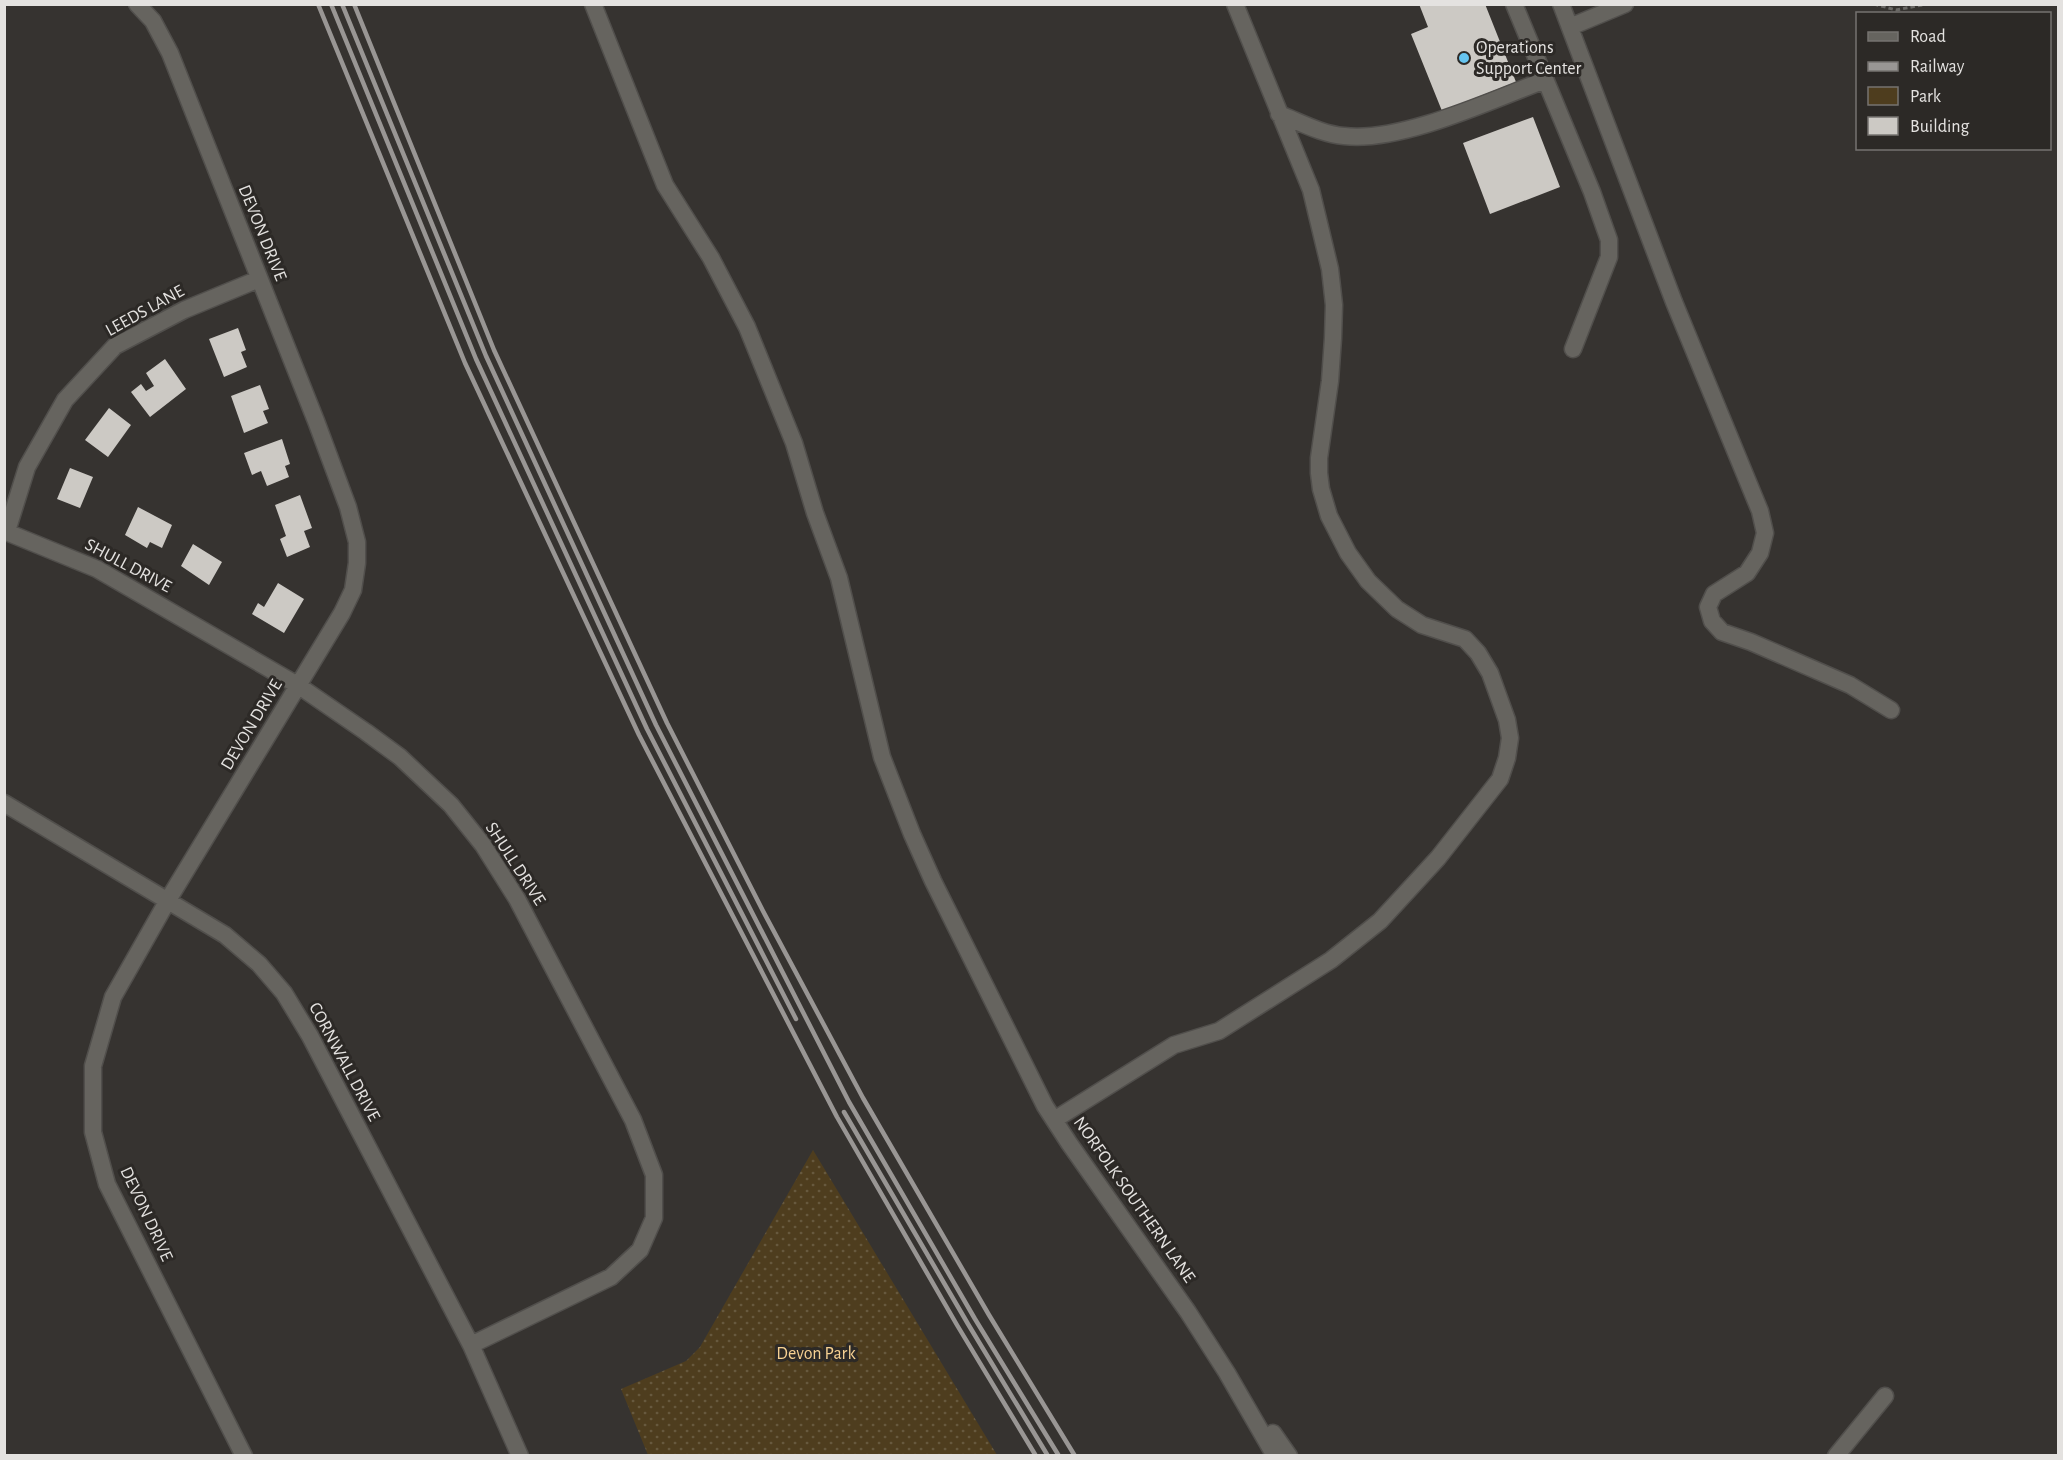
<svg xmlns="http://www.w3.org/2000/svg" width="2063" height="1460" font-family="'Alegreya Sans',sans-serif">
  <defs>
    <pattern id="green-dots" width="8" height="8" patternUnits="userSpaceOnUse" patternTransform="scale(1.5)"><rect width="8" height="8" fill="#4e3d1e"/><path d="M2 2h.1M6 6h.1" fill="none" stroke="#67593e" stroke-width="1.8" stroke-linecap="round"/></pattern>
  </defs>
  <rect width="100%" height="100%" fill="#363330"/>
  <!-- green -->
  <path fill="url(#green-dots)" d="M813,1150l184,305h-349l-27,-66 65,-28 14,-14z"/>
  <!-- building -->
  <path fill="#ccc9c4" d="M1419,4h66l31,78 -74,29 -31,-77 17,-7z
    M1533,117l27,70 -70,27 -27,-71z
    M238,328l8,22 -5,2 6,15 -23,10 -15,-38z
    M165,359l21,30 -36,28 -19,-25 10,-8 5,7 8,-5 -8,-13z
    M260,385l9,24 -6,2 5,12 -24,10 -13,-37z
    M109,408l22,17 -23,32 -23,-17z
    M282,439l8,25 -5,2 4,11 -22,9 -6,-15 -9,4 -8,-22z
    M70,468l23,9 -13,31 -23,-9z
    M300,495l12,33 -8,3 6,16 -23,10 -7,-18 6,-3 -11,-31z
    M138,507l34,18 -10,23 -12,-6 -3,6 -22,-13z
    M193,544l29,18 -13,23 -28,-19z
    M278,583l26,16 -20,34 -32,-19 6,-11 6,4z"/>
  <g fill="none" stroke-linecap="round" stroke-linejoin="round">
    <defs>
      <path id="minor" d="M137,4l16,17 17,32 146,368 32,86 9,35v21l-4,27 -11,23 -174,287 -55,97 -20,69v66l14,52 137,272
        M593,4l72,181 46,73 36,69 47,116 21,70 24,65 43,179 30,77 21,47 112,225 24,37 119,169 39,61 48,83
        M1514,4l78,188 17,48v17l-36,92
        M1561,4l113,298 86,209 5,22 -5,20 -13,20 -33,21 -6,13 4,14 10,11 29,10 99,43 41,25
        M1570,27l55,-23
        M1279,114c21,8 42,20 65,22 56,7 148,-36 201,-56
        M4,531l93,38 202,117 67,46 34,25 51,48 32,40 34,54 116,221 21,55v43l-14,32 -29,27 -140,68
        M7,531l20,-64 38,-67 50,-54 69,-36 75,-31
        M4,803l221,132 34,29 25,29 26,43 161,309 49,111
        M1054,1120l120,-75 45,-14 112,-71 49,-39 58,-63 62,-79 7,-21 3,-20 -3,-18 -17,-47 -12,-20 -13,-14 -43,-14 -25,-16 -29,-28 -20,-28 -19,-37 -8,-27 -2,-16v-15l11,-77 3,-43 1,-33 -4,-36 -19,-79 -76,-186
        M1273,1433l16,23
        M1836,1456l49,-60"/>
    </defs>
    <!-- minor casing -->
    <use href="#minor" stroke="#514f4c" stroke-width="19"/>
    <!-- path -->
    <path stroke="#6a6865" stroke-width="3" stroke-dasharray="4.5 3" stroke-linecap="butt" d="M1726,4h9
      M1874,4l22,6 31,-6"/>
    <!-- minor -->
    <use href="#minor" stroke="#66645f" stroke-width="16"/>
    <!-- rail -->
    <path stroke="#999694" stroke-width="4.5" d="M318,4l147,359 174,372 198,382 120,208 79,131
      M331,4l145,355 171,370 149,290
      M342,4l144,352 170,369 193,377 126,217 84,137
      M354,4l140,346 173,373 96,188 100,187 126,217 86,141
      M844,1112l124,212 80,132"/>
  </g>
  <!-- markers -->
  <circle fill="#66c4ef" stroke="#2c2926" stroke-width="2" cx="1464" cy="58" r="6"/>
  <g text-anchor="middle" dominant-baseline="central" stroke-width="6" stroke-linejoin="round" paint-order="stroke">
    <!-- poi labels -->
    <g font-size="18" fill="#e4e2e0" stroke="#2c2926" text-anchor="start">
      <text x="1476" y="48">Operations<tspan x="1476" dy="21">Support Center</tspan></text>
    </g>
    <!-- street labels -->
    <g font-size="18" fill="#e4e2e0" stroke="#2c2926">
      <text transform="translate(262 233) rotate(68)">DEVON DRIVE</text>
      <text transform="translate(145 311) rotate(-29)">LEEDS LANE</text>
      <text transform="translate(128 566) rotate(28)">SHULL DRIVE</text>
      <text transform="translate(252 725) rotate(-59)">DEVON DRIVE</text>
      <text transform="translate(515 864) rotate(57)">SHULL DRIVE</text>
      <text transform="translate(344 1062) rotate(62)">CORNWALL DRIVE</text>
      <text transform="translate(1134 1200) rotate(55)">NORFOLK SOUTHERN LANE</text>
      <text transform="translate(146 1214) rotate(65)">DEVON DRIVE</text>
    </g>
    <!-- park labels -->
    <g font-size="18" fill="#f7d192" stroke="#2c2926">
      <text x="816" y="1354">Devon Park</text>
    </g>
  </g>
  <!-- border -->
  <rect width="2063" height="1460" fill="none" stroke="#e4e2e0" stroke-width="12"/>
  <!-- legend -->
  <rect x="1856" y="12" width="195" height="138" fill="#2c2926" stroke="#767370" stroke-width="1.5"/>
  <rect x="1868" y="32" width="30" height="9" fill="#66645f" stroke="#767370" stroke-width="1.5"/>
  <text x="1910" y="42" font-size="18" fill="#e4e2e0">Road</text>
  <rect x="1868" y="62" width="30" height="9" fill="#999694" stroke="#767370" stroke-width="1.5"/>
  <text x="1910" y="72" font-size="18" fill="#e4e2e0">Railway</text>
  <rect x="1868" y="87" width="30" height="18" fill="#4e3d1e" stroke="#767370" stroke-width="1.5"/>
  <text x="1910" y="102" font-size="18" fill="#e4e2e0">Park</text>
  <rect x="1868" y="117" width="30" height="18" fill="#ccc9c4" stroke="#767370" stroke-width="1.5"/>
  <text x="1910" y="132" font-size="18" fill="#e4e2e0">Building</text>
</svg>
